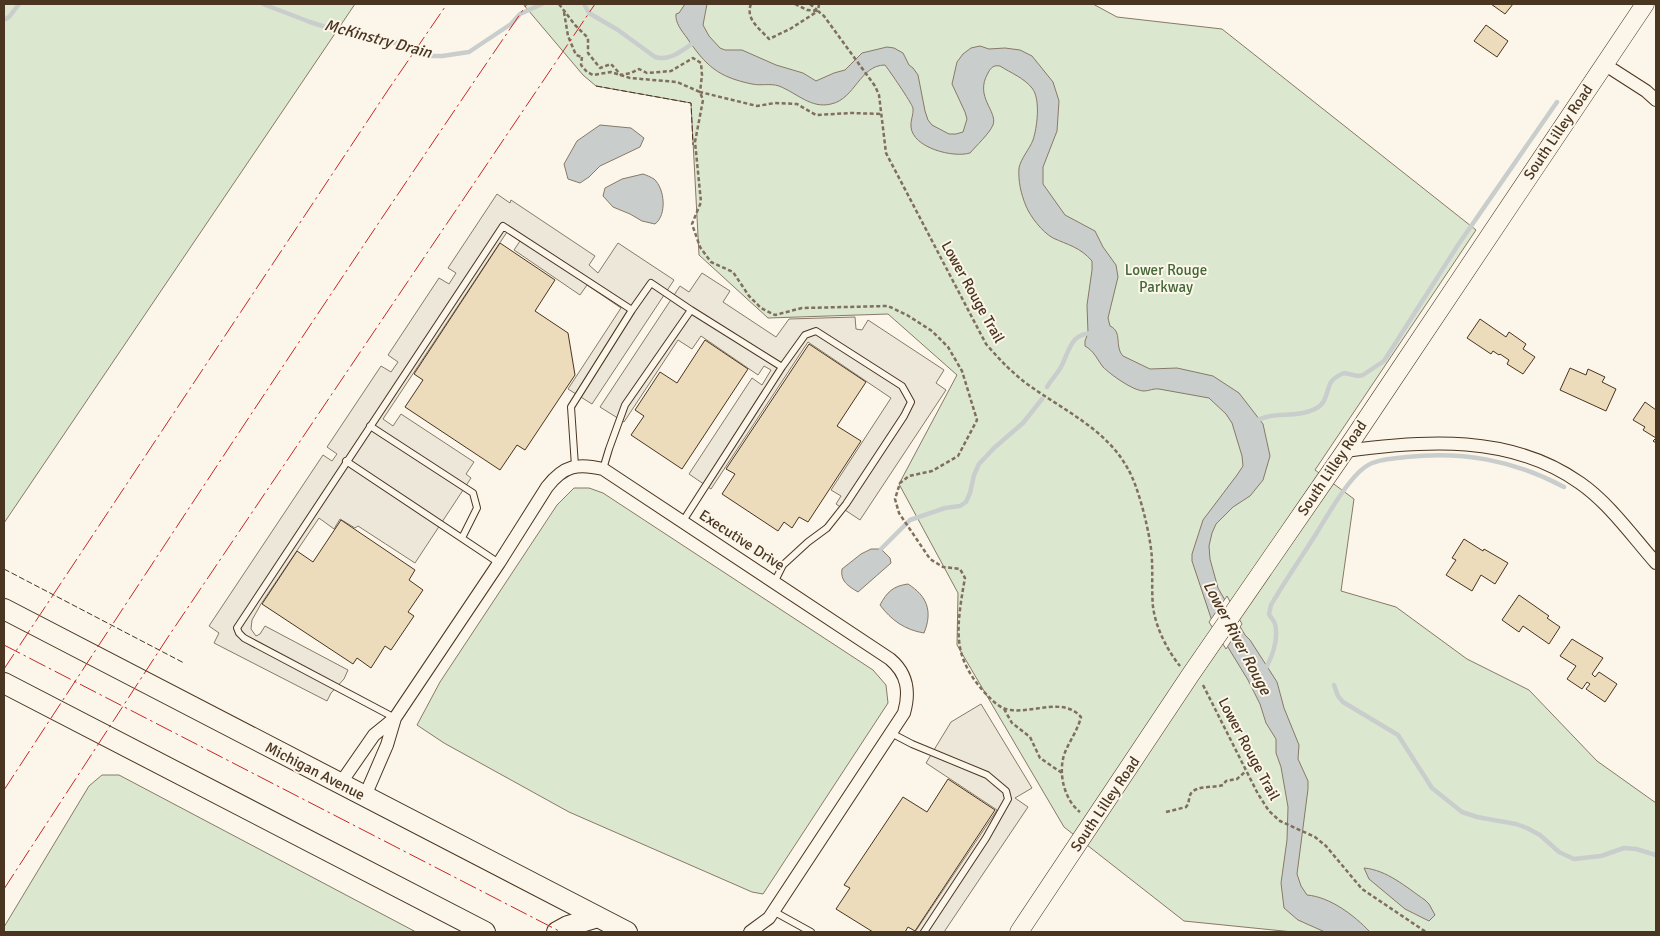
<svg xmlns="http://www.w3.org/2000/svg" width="1660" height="936" font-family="Signika,sans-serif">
  <rect width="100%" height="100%" fill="#fbf6e9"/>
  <!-- green -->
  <path fill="#dce7d0" stroke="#887966" d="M4,4h351l-351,519z
    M523,4h570l24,13 105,12 254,201 -161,240 39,29 -13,92 55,16 71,52 62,31 68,71 59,42v129h-363l-109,-11 -120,-94 -107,-182 1,-52 -59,-109 58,-109 -69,-61 -120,4 -69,-63 -8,-152 -95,-17 -13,-11z
    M574,488h15l14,5 270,177 13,15 2,18 -125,191 -11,-2 -183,-80 -125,-69 -27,-18 23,-43 117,-177z
    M102,775h17l297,157h-412v-5l85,-141z"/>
  <!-- parking -->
  <path fill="#ede7d9" stroke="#887966" d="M497,194l13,9 1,-3 84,56 -6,9 9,8 20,-30 56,37 -82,124 -24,-15 53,-81 -34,-23 -7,10 -66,-45 6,-9 -13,-9 -124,187 10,7 8,-12 73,48 -8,12 5,4 -56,85 -57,-37 -3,2 -15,-9 -6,10 -15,-11 -58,86 -9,16 -1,9 5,7 4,-2 5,-8 83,44 -4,9 -13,14 -4,8 -113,-58 5,-10 -10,-7 114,-171 9,6 5,-7 -10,-7 54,-81 10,6 7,-10 -10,-7 51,-77 10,6 7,-11 -8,-5z
    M702,273l28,18 -7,11 53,35 13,-18 66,-2 1,12 6,1 6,-10 76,50 -8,13 10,7 -86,130 -24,-16 5,-8 -10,-6 60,-92 -83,-56 -97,147 -22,-15 63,-96 10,7 9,-15 -7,-4 -6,9 -57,-39 -9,13 -14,-9 -54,82 -24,-15 80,-121 9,6z
    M981,704l51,84 -17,10 13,9 -84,125h-29l82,-122 -71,-47 25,-41z"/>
  <!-- water -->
  <path fill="#c9cecd" stroke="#887966" d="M685,4h22l-4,21 6,11 11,12 5,2h17l34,15 27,8 13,8 18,-8 11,-3 17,-17 25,-6 7,1 9,5 6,12 4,3 5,7 7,36 3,9 4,5 17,9h7l7,-2 4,-13 -2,-7 -13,-28 5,-22 6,-8 8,-6 9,-2 9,3 16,-1 15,2 12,6 21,26 6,19 -2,30 -14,36v17l22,31 30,16 8,16 13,18 2,12 -10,41 2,8c13,6 4,20 13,30l27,13 27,-1 36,8 26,17 24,31 7,32 -7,24 -13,16 -17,11 -17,17 -4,9 -3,13 1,13 8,29 27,47 5,5 27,42 7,26 15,37 -1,14 10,22v8l-11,85 4,12 6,9c23,2 47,20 63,37h-45l-27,-12 -14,-12 -3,-25 6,-43 1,-33 -7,-40 -5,-14v-14l-10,-16 -6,-19 -12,-24 -36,-59 -20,-60v-7l11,-34 34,-45 6,-9 -1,-10 -10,-33 -6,-9 -17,-16 -50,-9c-5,-1 -10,2 -15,2 -11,0 -34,-17 -41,-24 -6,-8 -9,-16 -18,-21v-5l3,-8 -1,-28 5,-35v-9c-12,-14 -24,-16 -39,-23 -11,-6 -23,-22 -27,-32 -5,-12 -8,-25 -7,-38 2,-10 10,-18 14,-28 4,-12 8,-41 -1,-52 -8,-10 -21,-15 -32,-22 -6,-1 -9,1 -12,7 -14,24 10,38 5,52 -4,9 -17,21 -23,28 -17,5 -57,-5 -59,-26 -1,-6 3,-13 2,-19 -2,-6 -24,-38 -28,-43 -25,0 -30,34 -54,39 -20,5 -34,-11 -52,-18 -9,-3 -18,0 -27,-2 -34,-7 -46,-18 -65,-46 -5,-7 -12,-15 -11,-24l3,-1z
    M600,125l31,3 13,10 -4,9 -40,19 -11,11 -9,6 -12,-4 -4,-15 13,-23z
    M643,174c3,1 8,3 11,5 11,10 13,36 1,45l-13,-3 -12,-7 -17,-7 -10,-11 2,-8 17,-9z
    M871,549h10l9,9 1,5 -33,29c-10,-6 -18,-11 -16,-23l19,-15z
    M908,584c19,12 25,27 16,49 -19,-3 -33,-13 -44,-28 7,-13 13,-19 28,-21z
    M1364,868c23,2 42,19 61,32l4,4 6,11 -6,6 -24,-12 -36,-30z"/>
  <!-- pier -->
  <path fill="#fbf6e9" stroke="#887966" d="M1227,596l15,28 -16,25 -17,-27z"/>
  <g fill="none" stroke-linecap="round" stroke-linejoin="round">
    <!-- stream -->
    <path stroke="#c9cecd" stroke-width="4.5" d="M263,4l47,18 25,8 48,11 14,2 21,9 12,4h12l27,-4 42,-28 9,-10 22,-10
      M584,4l5,9 29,17 37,27c15,5 29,-8 41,-16
      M4,20l5,-3 10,-13
      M1047,387c4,-7 10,-13 14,-20 9,-17 9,-34 33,-34
      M1254,422c19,-12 41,-3 61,-13 12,-5 11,-18 16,-27 3,-4 8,-7 13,-9l14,3 5,-1 21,-14 74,-116 99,-143
      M881,549l29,-29 35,-12 15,-2 6,-4 4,-9 4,-18 5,-11 15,-16 29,-25 19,-24
      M1264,671c8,-13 15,-32 11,-47 -1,-4 -5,-7 -6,-10l2,-9c14,-24 30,-47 45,-71 12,-19 31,-54 49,-67 11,-8 27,-8 41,-10 57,-6 107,3 158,30
      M1334,685l4,11 5,6 55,33 34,53 30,24 15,5 39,7 11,4 13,7 19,17 15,7 27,-3 23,-8 12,1 20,6"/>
  </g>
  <!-- building -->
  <path fill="#ecdcbc" stroke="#4a3520" d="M1491,4h22l-8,10z
    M1486,25l22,16 -11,16 -23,-16z
    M500,243l55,37 -20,31 33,22 7,42 -50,75 -8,-5 -17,25 -95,-63 18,-27 -9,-6z
    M1480,319l26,18 3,-5 17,12 -3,5 12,8 -12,17 -16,-10 2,-4 -9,-6 -1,1 -6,-4 -2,3 -24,-16z
    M705,340l43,29 -66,100 -51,-34 13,-19 -9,-6 25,-38 17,11z
    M809,344l57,38 -29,44 24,15 -53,81 -9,-5 -7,11 -8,-6 -6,9 -56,-37 13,-20 -9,-5z
    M1570,368l16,7 2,-6 17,8 -3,5 14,7 -10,22 -46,-21z
    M1645,402l11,8v33l-3,-2 3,-3 -13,-8 2,-3 -12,-7z
    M341,520l74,50 -6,10 14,10 -15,22 6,4 -23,34 -6,-4 -14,22 -14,-10 -4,6 -91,-60 35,-53 16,11z
    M1464,539l19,12 1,-2 24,14 -13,21 -14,-9 -9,16 -26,-16 10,-15 -4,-2z
    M1519,595l30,21 -2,2 13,9 -11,17 -26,-18 -4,6 -17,-12z
    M1572,639l31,19 -11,16 3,3 4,-5 18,12 -12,18 -19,-13 4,-5 -3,-2 -5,7 -15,-10 9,-13 -16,-10z
    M948,779l47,31 -80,121 -7,-4 -3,5h-32l-37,-23 14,-21 -6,-3 59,-88 24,15z"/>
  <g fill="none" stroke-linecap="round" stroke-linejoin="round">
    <defs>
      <path id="lane" d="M632,310l19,-27 40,27
        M370,426l103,67 4,15 -15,30
        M346,461l153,102
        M603,469l6,-20 16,-44 66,-95 91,57 23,-32 11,-4 86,55 9,16 -7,14 -58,88 -19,24 -19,14 -25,23 -8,16
        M683,521l99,-154
        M395,718l-151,-80 -5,-5 -2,-5 266,-402 129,84 -61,97 4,59
        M891,733l21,11 75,31 19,16 2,8 -22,39 -62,94
        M773,911l38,21"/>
      <path id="street" d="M1604,64l42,27 10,9
        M1345,451c79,-11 166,-17 235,32 29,20 53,54 76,80
        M340,784l34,-49 21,-17
        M365,796l22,-51 8,-27 104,-155 48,-76c17,-22 31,-24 56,-18l287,190c18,15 20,33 14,54l-135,205 -19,14"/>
      <path id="secondary" d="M1019,932l172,-258 154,-223 300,-447"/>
      <path id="primary" d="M4,609l623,323
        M4,683l481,249
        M557,932l11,-6 30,-9"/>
    </defs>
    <!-- lane casing -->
    <use href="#lane" stroke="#4a3520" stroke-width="8"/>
    <!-- street casing -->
    <use href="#street" stroke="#4a3520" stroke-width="14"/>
    <!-- secondary casing -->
    <use href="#secondary" stroke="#4a3520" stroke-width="19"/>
    <!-- primary casing -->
    <use href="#primary" stroke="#4a3520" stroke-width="22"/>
    <!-- path -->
    <path stroke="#7f6f5c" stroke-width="2.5" stroke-dasharray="4 2.5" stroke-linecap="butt" d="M559,4l16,21 13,13v15l12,15 11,-4 10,11 10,-2 8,-4 8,4 24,-2 22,-13 8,5 1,12 -2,17 57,14 18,-3 22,1 19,11 36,-2 29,1
      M751,4c-6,15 9,25 18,35l21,-10 28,-18
      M795,4l12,6 10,1
      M810,4l7,6
      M819,4l-1,7 6,5 51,70 4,9 7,58 100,191c14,16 27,30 44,42 35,25 77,44 98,83 10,17 19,54 22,73 4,22 1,44 3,65 3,21 14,43 27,59
      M564,12l4,24 8,19 6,2
      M582,57l-1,8 6,7 6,3 18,-3 19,6 47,4 23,10 3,8 -8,42 6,60 -9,22 8,23 11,15 22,10 16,24 12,12 14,7 27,-7 86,-2 19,9 25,16 16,16 14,24 15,49 -19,36 -26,15 -23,5 -9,7 -5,16 4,14 31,46 13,8 17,2 5,9c-3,16 -8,45 -6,61 1,21 13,40 27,55 7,7 14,15 25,16 23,3 53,-13 70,7 -3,12 -10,22 -15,33 -9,19 -3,49 14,62
      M1203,685l55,109 11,17 11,10 35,16 11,9 36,43 64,43
      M1004,709l8,14 18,14 10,21 22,15
      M1166,812l20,-5c4,-4 2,-11 6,-15 8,-7 23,-4 31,-7l3,-4 11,-2 9,-8"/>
    <!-- lane -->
    <use href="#lane" stroke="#fbf6e9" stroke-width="6"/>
    <!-- street -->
    <use href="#street" stroke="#fbf6e9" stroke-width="12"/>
    <!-- secondary -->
    <use href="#secondary" stroke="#fbf6e9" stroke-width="18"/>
    <!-- primary -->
    <use href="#primary" stroke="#fbf6e9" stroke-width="20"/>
    <!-- fence -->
    <path stroke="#4a3520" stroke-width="1" stroke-dasharray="6 2.5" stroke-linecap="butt" d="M596,86l95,17 2,42
      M4,569l180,94"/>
    <!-- power -->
    <path stroke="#c62828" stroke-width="1" stroke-dasharray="18 4 2.5 4" stroke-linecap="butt" d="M4,645l557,287
      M4,669l384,-579 59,-86
      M4,790c172,-263 345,-526 523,-786
      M4,889l164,-252 427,-633"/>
  </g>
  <g text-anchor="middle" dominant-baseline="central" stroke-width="4" stroke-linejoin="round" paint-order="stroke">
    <!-- street labels -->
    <g font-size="15" fill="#4a3520" stroke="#fbf6e9">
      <text transform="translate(1558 132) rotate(-56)">South Lilley Road</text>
      <text transform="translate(973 292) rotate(61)">Lower Rouge Trail</text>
      <text transform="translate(1332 468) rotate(-56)">South Lilley Road</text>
      <text transform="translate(742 540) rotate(33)">Executive Drive</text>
      <text transform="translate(1249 749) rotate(62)">Lower Rouge Trail</text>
      <text transform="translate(315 771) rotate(27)">Michigan Avenue</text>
      <text transform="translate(1105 804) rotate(-56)">South Lilley Road</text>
    </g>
    <!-- park labels -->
    <g font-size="15" fill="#436837" stroke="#fbf6e9">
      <text x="1166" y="270">Lower Rouge<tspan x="1166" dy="17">Parkway</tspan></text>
    </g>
    <!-- water labels -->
    <g font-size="16" font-style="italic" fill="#4a3520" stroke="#fbf6e9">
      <text transform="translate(378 39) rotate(15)">McKinstry Drain</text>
      <text transform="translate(1237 638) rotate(62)">Lower River Rouge</text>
    </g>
  </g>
  <!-- border -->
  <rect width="1660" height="936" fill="none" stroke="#4a3520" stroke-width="10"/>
</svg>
